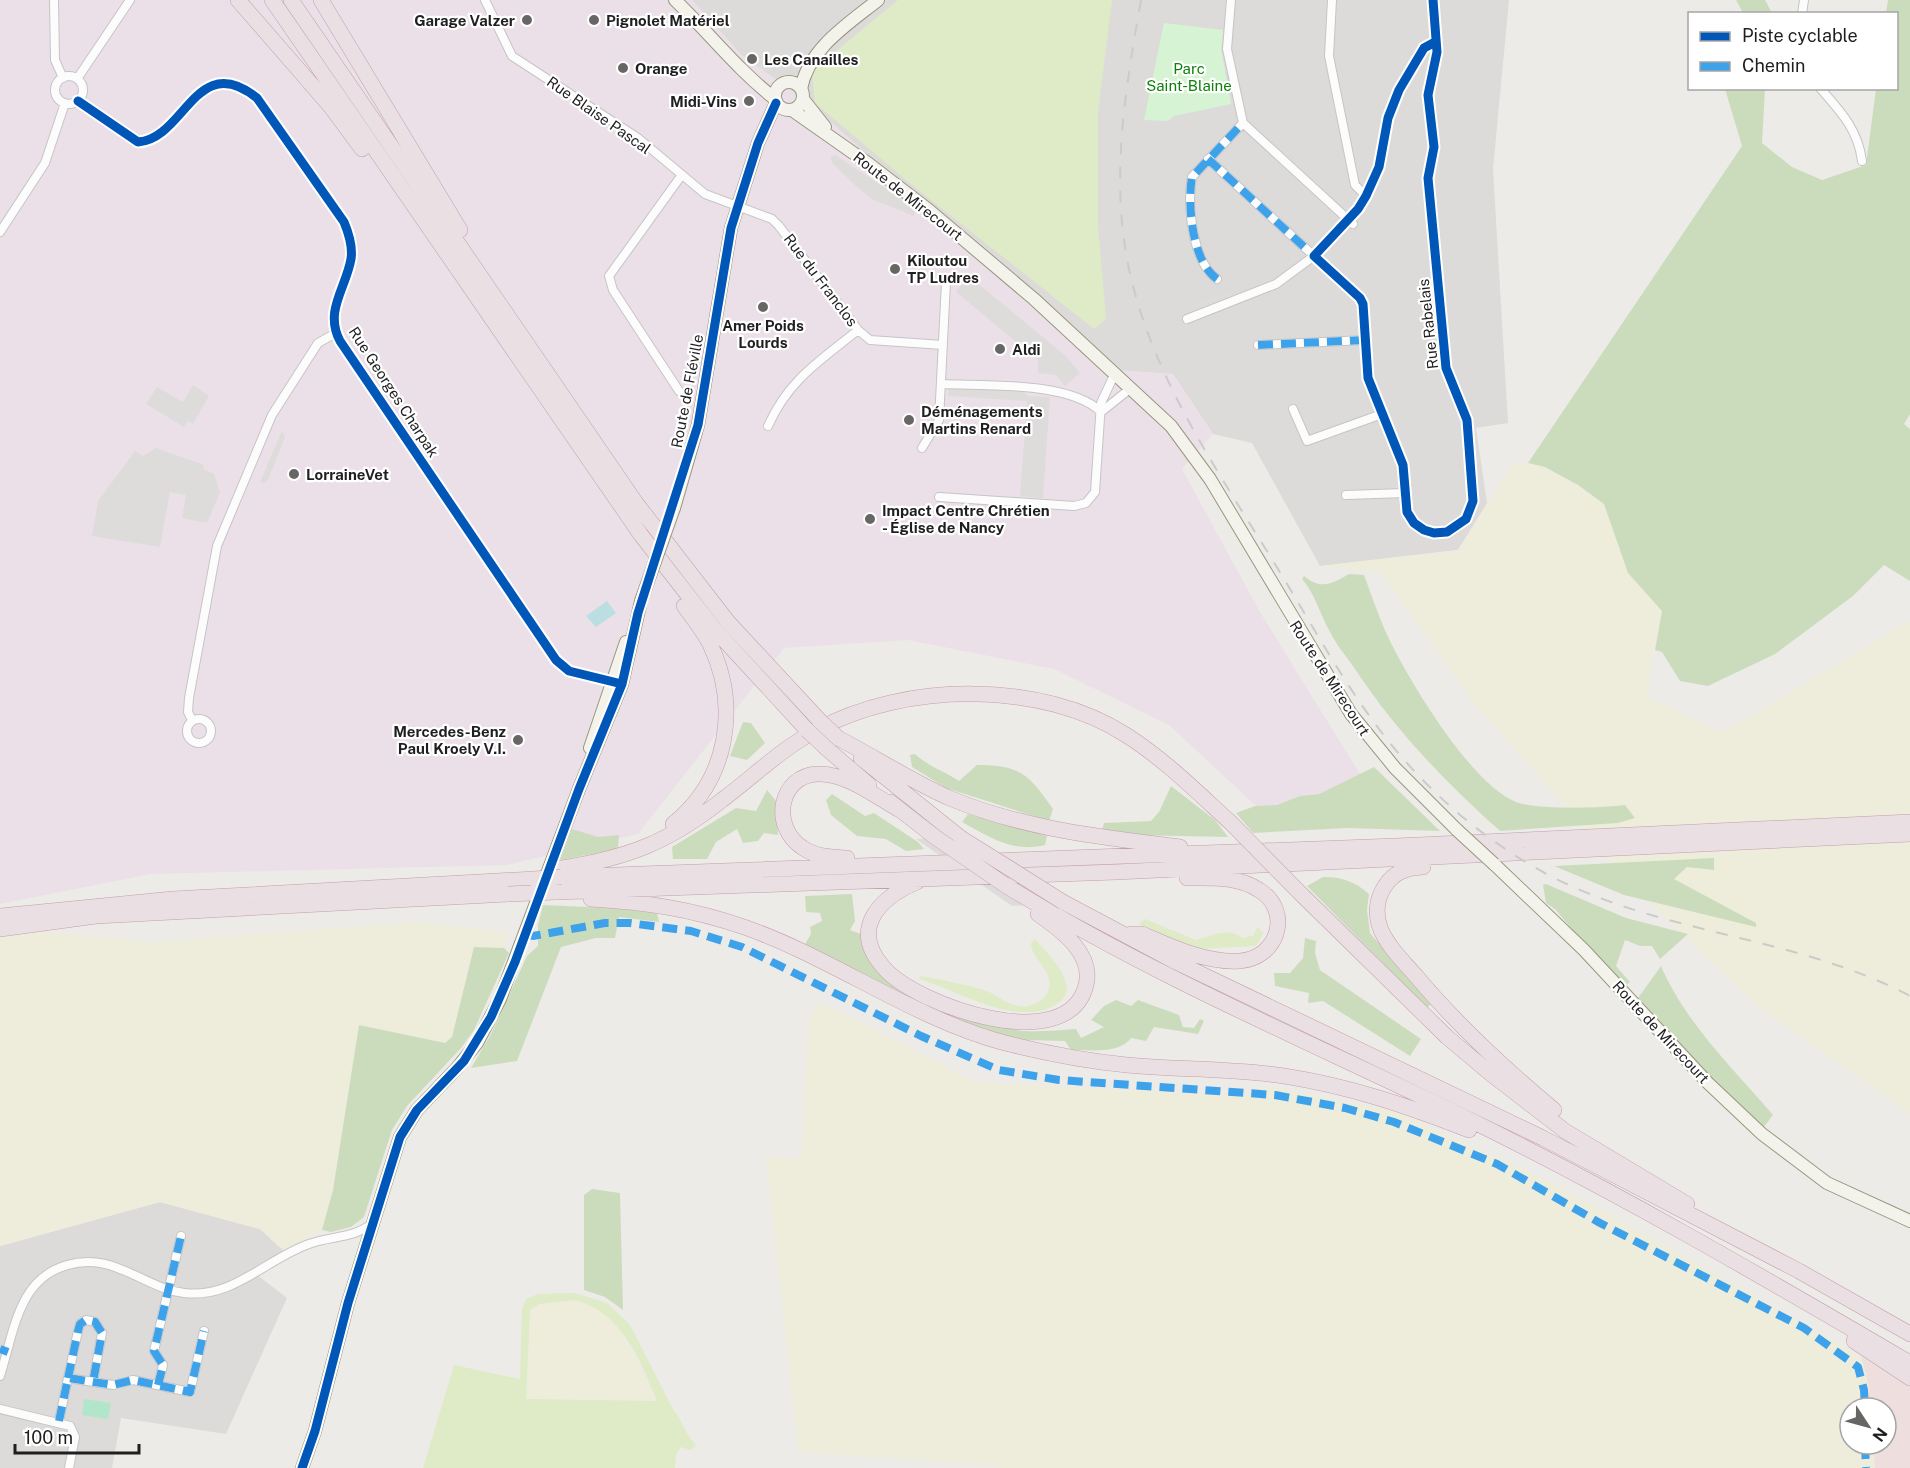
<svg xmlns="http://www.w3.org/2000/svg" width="1910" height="1468" font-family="'Public Sans',sans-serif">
  <rect width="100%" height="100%" fill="#edebe8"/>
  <!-- residential -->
  <path fill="#dcdbd9" d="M692,0h817l-16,169 15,254 -32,5 11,75 -29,47 -138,16 -68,-123 -39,-9 -40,-60 -62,-4 -301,-266 -69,-49z
    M160,1202l100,27 24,22 -32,20 35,27 -61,136 -105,-16 -9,50h-112v-222z"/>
  <!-- commercial -->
  <path fill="#efdede" d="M1861,1356l49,26v86h-35l-2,-24h13v-36h-16l-2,-24z"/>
  <!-- industrial -->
  <path fill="#ebe0e8" d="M0,0h692l49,55 69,49 301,266 62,4 40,60 -31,35 78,143 100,162 -41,20 -19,2 -23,9 -20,2 -88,-82 -115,-56 -146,-29 -124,8 -146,186 -131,31 -356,9 -151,30z"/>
  <!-- farmland -->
  <path fill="#eeeddb" d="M1528,463l17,4 33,18 26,19 24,69 34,38 -16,86 76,36 188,-112v493l-152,-107 -142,-137 -11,-20 -129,-144 -96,-134 -59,-6 137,-16 55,-86z
    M413,922l94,10 -3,16 -30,-1 -22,90 -7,6 -86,-18 -26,165 -11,40 -38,21 -24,-22 -100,-27 -160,44v-319l151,15z
    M819,1002l157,80 270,14 21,-10 130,26 164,75 300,169 7,28 2,24h-20v36h23l2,24h-875v-2l-202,-14 -32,-295 35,1 8,-140z
    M575,1300l18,5 18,12 11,14 36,71 -132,-3 4,-89 9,-6z"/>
  <!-- grass -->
  <path fill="#deebc6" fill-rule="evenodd" d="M898,0h214l-14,112v113l8,94 -12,10 -182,-144 -97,-82 -3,-32z
    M1145,919l51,21 23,-7 12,-1 13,6 10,-3 3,-8 7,6 -8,13 -56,3 -54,-19 -7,-6z
    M1035,939c11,12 45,46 26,62 -39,31 -103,-11 -142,-22l1,-3c22,4 43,8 64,14 15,5 27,19 44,16 8,-1 19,-9 21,-17 5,-19 -18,-29 -18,-46z
    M575,1293l32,10 23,22 43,84c10,12 12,25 23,36l-6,5 -9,-3 -5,7 -1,14h-252l31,-103 66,14 2,-70 4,-10 12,-5zM575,1300c47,12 65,60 82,101l-131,-2 4,-89 9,-6z"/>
  <!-- forest -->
  <path fill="#cbdcbd" d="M1736,0h29l7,13h-29z
    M1888,0h22v414l-6,10 6,5v152l-26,-16 -31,31 -78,58 -67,32 -28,-5 -18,-29 -7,-2 7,-39 -34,-38 -24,-69 -26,-19 -33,-18 -17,-4 214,-317 -17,-57h40l-3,54 30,24 30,13 44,-15 10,-76 20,-1v-74l-10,-1z
    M1349,574l15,1c8,21 15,43 25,64 21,43 82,145 127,163 20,8 87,6 109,3l10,13 -17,5 -118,8c-56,-50 -106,-102 -147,-165 -8,-11 -17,-22 -23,-34 -10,-18 -15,-38 -28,-53l2,-3c17,14 28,8 45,-2z
    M743,722l8,1 14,20 -18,17 -17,-4z
    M915,754c14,13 29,17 44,27l18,-16c43,0 52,9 76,44l-4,12 -103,-33 -34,-21 -2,-12z
    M1374,767l66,64 -93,-3 -94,5 -17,-20 19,-7 22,-1 23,-9 19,-2z
    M1171,786l44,34 13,17 -96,-2 -30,-5 2,-7 47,-2 8,-9z
    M767,790l9,11 2,34 -14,-2 -6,8 -15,2 -6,-14 -21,13 -9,17h-34l-1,-12 64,-39 20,3z
    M832,794l33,22 9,-3 44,29 6,7 -18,2 -20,-12 -29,-3 -26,-21 -5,-15z
    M968,814l79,22 -2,9c-32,8 -56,-8 -83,-23z
    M572,829l26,8 21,-2 -1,14 -58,11z
    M1714,858v12l-27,-3 -13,12 82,44v4l-132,-32 -70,-29z
    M1323,877c19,0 31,4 46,17l-2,16 3,23 61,71 -4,4 -120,-122z
    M1546,884l80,34 62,16 -28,25 -8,-13h-12l-15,-6 -9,26 14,16 -4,3 -45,-45 -26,-31 -9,-6 -3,-18z
    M852,894l3,27 -5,9 11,4c3,15 9,29 20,41 18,19 117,55 144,56 17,1 34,-1 51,-2l5,9 23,-11 -13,-7 13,-14 12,-6 15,6 7,-6 41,15 4,12 11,1 6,-9 4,2 -6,13 -44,-7 -8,14 -15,-3c-11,16 -42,12 -60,12l-6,-9 -41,-1 -39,-8 -42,-16 -139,-70 7,-12 -1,-7 12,-6 -2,-8 -14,-1 -1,-16z
    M543,905l69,3 45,5 2,9 -40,-5 -4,21h-19l-35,9 -44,114 -46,7 20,-34 36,-78 11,-10v-21z
    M1305,938l11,3 -1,12 5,17 101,69 -11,17 -87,-55 -15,2 1,-10 -34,-7 -1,-13h16l13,-15z
    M474,947l30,1 5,5 -35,77 -13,18 -54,58 -15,24 -28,87 -13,10 -20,5 -9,-2 11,-40 26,-165 86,18 7,-6z
    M1661,966c25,58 72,102 112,149l-10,13 -48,-46 -77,-84z
    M592,1189l28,4 3,117 -18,-13 -21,-7v-95z"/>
  <!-- park -->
  <path fill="#d6f4d3" d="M1164,23l59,7 -2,19 10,55 -57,12 -6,5 -24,-1z"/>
  <!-- pitch -->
  <path fill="#b2e6ca" d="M84,1399l27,4 -3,16 -26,-4z"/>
  <!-- parking -->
  <path fill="#dddcdb" d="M835,155l61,40 8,2 11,14 -1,5 -42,-17 -16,-13 -23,-22 -3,-7z
    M969,276l98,81 13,16 -15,13 -9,-11 -18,-2v-13l-82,-68z
    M1230,291l3,6 -37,15 -3,-7z
    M193,385l16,11 -16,28 -5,-3 -4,6 -38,-23 11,-17 26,15z
    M949,386l72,4 7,6 22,1 -7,101 -23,-2 7,-95 -79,-5z
    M282,431l3,6 -17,43 -4,3 -4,-1z
    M156,448l48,17 -1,4 11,5 6,18 -13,31 -25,-5 4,-23 -16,-3 -10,55 -68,-11 6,-35 37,-50 8,5z
    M945,837l101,66 -34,3 -96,-67z"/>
  <!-- water -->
  <path fill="#badee2" d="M607,601l9,12 -20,14 -10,-11z"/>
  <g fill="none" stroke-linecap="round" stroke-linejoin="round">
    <defs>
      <path id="street" d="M54,0l1,60 8,18
        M485,0l27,56 126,82 67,56 67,25 7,7 79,104 12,10 73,5
        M1231,0l-4,49 16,74 110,101
        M1332,0l-3,56 26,129 11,11
        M1433,0l4,52 -9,43 6,52 -6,31 18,190 21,52 6,81 -7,18 -19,13 -13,1 -10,-3 -10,-7 -7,-11 -4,-47 -35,-87 -5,-74 -3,-6 -46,-42 44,-47 8,-13 13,-29 9,-49 11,-28 25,-42 11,-6
        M1802,14l2,-14
        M55 90a14 14 0 1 1 28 0a14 14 0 1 1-28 0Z
        M77,79l53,-79
        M1820,88c20,23 38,41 42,73
        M78,101l60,41c47,-3 58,-93 119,-44l87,124c5,12 9,24 7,37 -5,29 -27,52 -11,82l216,319 13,11 47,12
        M0,232l45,-69 20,-60
        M1217,279c-25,-17 -30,-75 -25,-102l51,-54
        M1187,319l89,-35 38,-28 -106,-97
        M1258,345l107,-5
        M942,384c43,2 128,-3 159,28
        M679,391l-66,-101 -4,-14 72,-100
        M1293,409l14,32 75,-27
        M1101,412l30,-24
        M768,426c21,-47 52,-65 90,-96
        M922,448l17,-28 7,-138
        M1346,495l59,-2
        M939,497l135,9 12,-3 9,-11 6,-89 14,-30
        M187 731a12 12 0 1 1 24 0a12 12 0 1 1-24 0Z
        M192,720l-4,-8 1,-14 28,-152 55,-131 46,-72 18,-10
        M0,1376c8,-25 13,-55 26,-78 19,-34 59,-44 94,-29 22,8 40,21 64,24 49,6 82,-34 125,-49 24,-9 41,-4 64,-21
        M68,1378l10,-47 2,-7 6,-4 9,2 7,11 -9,49
        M158,1385l5,-20 -9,-14 27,-115
        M0,1409l70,17 5,11 -6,31
        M59,1421l9,-43 45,7 20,-5 57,12 14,-61"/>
      <path id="secondary" d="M675,0c34,33 63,70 100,99
        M775 96a14 14 0 1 1 28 0a14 14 0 1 1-28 0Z
        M801,89c7,-40 47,-65 77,-89
        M803,99l22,28
        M792,110l77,54 61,47 104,88 137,127 39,53 141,235 44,54 62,62
        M674,508l24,-83 33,-197 27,-85 18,-40
        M590,748l36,-106
        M1494,864l90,86 124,133 54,51 65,49 83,38
        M302,1468l13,-37 33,-128 52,-166 17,-27 40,-42 20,-25 23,-44 79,-210 43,-105 19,-83"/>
      <path id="highway" d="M238,0l93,107 31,42
        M272,0l369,535 75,96 91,99
        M291,0l345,503 92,119 93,100
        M321,0l139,230
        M838,738c36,19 72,42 109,59 75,32 154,40 233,50
        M826,748l43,37
        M861,758l100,80
        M890,802l45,35
        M673,824c55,-44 67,-117 37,-180 -7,-13 -17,-26 -26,-38
        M847,858c-15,-1 -31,-1 -44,-10 -33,-21 -24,-73 15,-74 28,-1 57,22 80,35
        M1423,867c-17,1 -29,5 -38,19 -9,13 -10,30 -4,44 8,18 23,32 36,47 41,49 88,92 137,133
        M562,868c66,-10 107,-26 160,-68 31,-23 60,-52 95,-70 88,-48 224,-50 309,5 38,24 71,57 104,87
        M561,877l835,-31 514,-24
        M917,882c-38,16 -68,47 -33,86 32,37 184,91 202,17 8,-31 -25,-55 -48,-71
        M1005,885c146,90 305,157 459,232 153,75 299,160 446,246
        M556,892l560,-20 794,-38
        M1301,894l146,143 44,37 74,57 122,73
        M591,899c54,3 101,10 153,28 89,31 168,91 261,116 40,10 81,18 122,22 53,5 105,3 157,11 65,10 124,30 185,54
        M1063,902l109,58 371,178 256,133 111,63
        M0,916l173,-17 361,-20
        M0,929l96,-13 412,-22
        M1131,934h11c30,13 64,29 97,27 39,-2 54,-50 20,-71 -21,-14 -47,-12 -72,-12
        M1854,1341l56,37"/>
    </defs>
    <!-- street casing -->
    <use href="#street" stroke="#c6c5c4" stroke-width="10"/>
    <!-- secondary casing -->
    <use href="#secondary" stroke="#98977f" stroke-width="14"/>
    <!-- highway casing -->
    <use href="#highway" stroke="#c39ead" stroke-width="16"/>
    <!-- street -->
    <use href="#street" stroke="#fcfcfc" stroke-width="8"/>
    <!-- secondary -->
    <use href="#secondary" stroke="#f4f3eb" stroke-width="12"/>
    <!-- highway -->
    <use href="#highway" stroke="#eadfe2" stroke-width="15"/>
    <!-- rail -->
    <path stroke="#cbcbca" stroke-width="2" stroke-dasharray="12 12" stroke-linecap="butt" d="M1141,0c-15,86 -30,172 -14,259 22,117 94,216 154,315 39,64 75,132 125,188 39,44 86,82 137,110 115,63 252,63 367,124"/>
    <defs>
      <path id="secondary-bridge" d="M641,601l33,-93
        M1457,830l37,34"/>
      <path id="highway-bridge" d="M821,722l17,16
        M807,730l19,18
        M1230,822l71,72
        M935,837l70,48
        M961,838l102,64
        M534,879l27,-2
        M508,894l48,-2"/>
    </defs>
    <!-- secondary-bridge casing -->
    <use href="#secondary-bridge" stroke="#98977f" stroke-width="14" stroke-linecap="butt"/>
    <!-- highway-bridge casing -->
    <use href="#highway-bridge" stroke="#c39ead" stroke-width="16" stroke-linecap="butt"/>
    <!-- secondary-bridge -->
    <use href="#secondary-bridge" stroke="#f4f3eb" stroke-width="12"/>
    <!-- highway-bridge -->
    <use href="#highway-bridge" stroke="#eadfe2" stroke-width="15"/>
    <!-- quiet -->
    <path stroke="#3da2ea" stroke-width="8" stroke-dasharray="15 8" stroke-linecap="butt" d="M1208,159l106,97
      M1217,279c-25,-17 -30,-75 -25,-102l51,-54
      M1258,345l107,-5
      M526,934l7,2 72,-13h24l62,8 51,16 179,89 78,34 60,10 216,15 70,13 49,14 103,42 103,59 204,105 54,39 6,23 1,18
      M0,1349l8,3
      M68,1378l10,-47 2,-7 6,-4 9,2 7,11 -9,49
      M158,1385l5,-20 -9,-14 27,-115
      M59,1421l9,-43 45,7 20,-5 57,12 14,-61
      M1865,1444l1,24"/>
    <defs>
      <path id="cycleway" d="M1433,0l4,52 -9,43 6,52 -6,31 18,190 21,52 6,81 -7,18 -19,13 -13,1 -10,-3 -10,-7 -7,-11 -4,-47 -35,-87 -5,-74 -3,-6 -46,-42 44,-47 8,-13 13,-29 9,-49 11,-28 25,-42 11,-6
        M78,101l60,41c47,-3 58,-93 119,-44l87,124c5,12 9,24 7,37 -5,29 -27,52 -11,82l216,319 13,11 53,13
        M302,1468l13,-37 33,-128 52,-166 17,-27 47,-49 27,-44 24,-55 64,-173 43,-105 16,-71 60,-188 33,-197 27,-85 18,-40"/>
    </defs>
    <!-- cycleway casing -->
    <use href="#cycleway" stroke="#fff" stroke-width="13"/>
    <!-- cycleway -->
    <use href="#cycleway" stroke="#0057b8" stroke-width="9"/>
  </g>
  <!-- markers -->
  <g fill="#676665" stroke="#fff" stroke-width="2">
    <circle cx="527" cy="20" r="6"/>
    <circle cx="594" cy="20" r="6"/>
    <circle cx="752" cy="59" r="6"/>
    <circle cx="623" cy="68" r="6"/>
    <circle cx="749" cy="101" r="6"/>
    <circle cx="895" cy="269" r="6"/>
    <circle cx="763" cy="307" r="6"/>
    <circle cx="1000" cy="349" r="6"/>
    <circle cx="909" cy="420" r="6"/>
    <circle cx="294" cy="474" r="6"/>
    <circle cx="870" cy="519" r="6"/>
    <circle cx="518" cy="740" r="6"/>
  </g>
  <g text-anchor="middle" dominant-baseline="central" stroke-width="4.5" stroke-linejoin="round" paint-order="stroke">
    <!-- poi labels -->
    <g font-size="15" font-weight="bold" fill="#1f1f1f" stroke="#fff" text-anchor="start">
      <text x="515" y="20" text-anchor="end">Garage Valzer</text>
      <text x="606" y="20">Pignolet Matériel</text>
      <text x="764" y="59">Les Canailles</text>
      <text x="635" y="68">Orange</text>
      <text x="737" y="101" text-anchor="end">Midi-Vins</text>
      <text x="907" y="260">Kiloutou<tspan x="907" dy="17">TP Ludres</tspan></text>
      <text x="763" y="325" text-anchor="middle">Amer Poids<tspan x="763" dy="17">Lourds</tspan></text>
      <text x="1012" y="349">Aldi</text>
      <text x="921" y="411">Déménagements<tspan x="921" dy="17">Martins Renard</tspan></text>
      <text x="306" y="474">LorraineVet</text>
      <text x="882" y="510">Impact Centre Chrétien<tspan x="882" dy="17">- Église de Nancy</tspan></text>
      <text x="506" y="731" text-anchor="end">Mercedes-Benz<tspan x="506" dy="17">Paul Kroely V.I.</tspan></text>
    </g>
    <!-- park labels -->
    <g font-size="15" fill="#0c8109" stroke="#fff">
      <text x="1189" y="68">Parc<tspan x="1189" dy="17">Saint-Blaine</tspan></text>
    </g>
    <!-- street labels -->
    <g font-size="15" fill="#1f1f1f" stroke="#fff">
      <text transform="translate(599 115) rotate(35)">Rue Blaise Pascal</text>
      <text transform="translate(908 196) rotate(38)">Route de Mirecourt</text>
      <text transform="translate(821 280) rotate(53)">Rue du Franclos</text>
      <text transform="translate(1428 324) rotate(-96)">Rue Rabelais</text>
      <text transform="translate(687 391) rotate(-79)">Route de Fléville</text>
      <text transform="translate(394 392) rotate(57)">Rue Georges Charpak</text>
      <text transform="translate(1330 678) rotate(57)">Route de Mirecourt</text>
      <text transform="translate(1661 1032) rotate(47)">Route de Mirecourt</text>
    </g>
  </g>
  <!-- legend -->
  <rect x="1688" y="12" width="210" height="78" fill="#ffffff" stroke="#a5a5a5" stroke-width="1.5"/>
  <rect x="1700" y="32" width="30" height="9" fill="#0057b8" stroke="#a5a5a5" stroke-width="1.5"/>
  <text x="1742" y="42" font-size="18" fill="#1f1f1f">Piste cyclable</text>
  <rect x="1700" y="62" width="30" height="9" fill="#3da2ea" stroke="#a5a5a5" stroke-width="1.5"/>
  <text x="1742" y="72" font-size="18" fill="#1f1f1f">Chemin</text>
  <!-- north arrow -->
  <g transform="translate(1868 1426) rotate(126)"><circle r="28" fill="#ffffff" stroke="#a5a5a5" stroke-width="1.5"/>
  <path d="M0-4.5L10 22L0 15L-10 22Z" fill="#676665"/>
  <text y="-9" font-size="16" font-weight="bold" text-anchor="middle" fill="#1f1f1f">N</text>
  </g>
  <!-- scale -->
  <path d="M15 1444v9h124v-9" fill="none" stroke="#1f1f1f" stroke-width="3"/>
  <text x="24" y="1444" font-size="18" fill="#1f1f1f" stroke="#ffffff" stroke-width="4.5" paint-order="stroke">100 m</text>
</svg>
